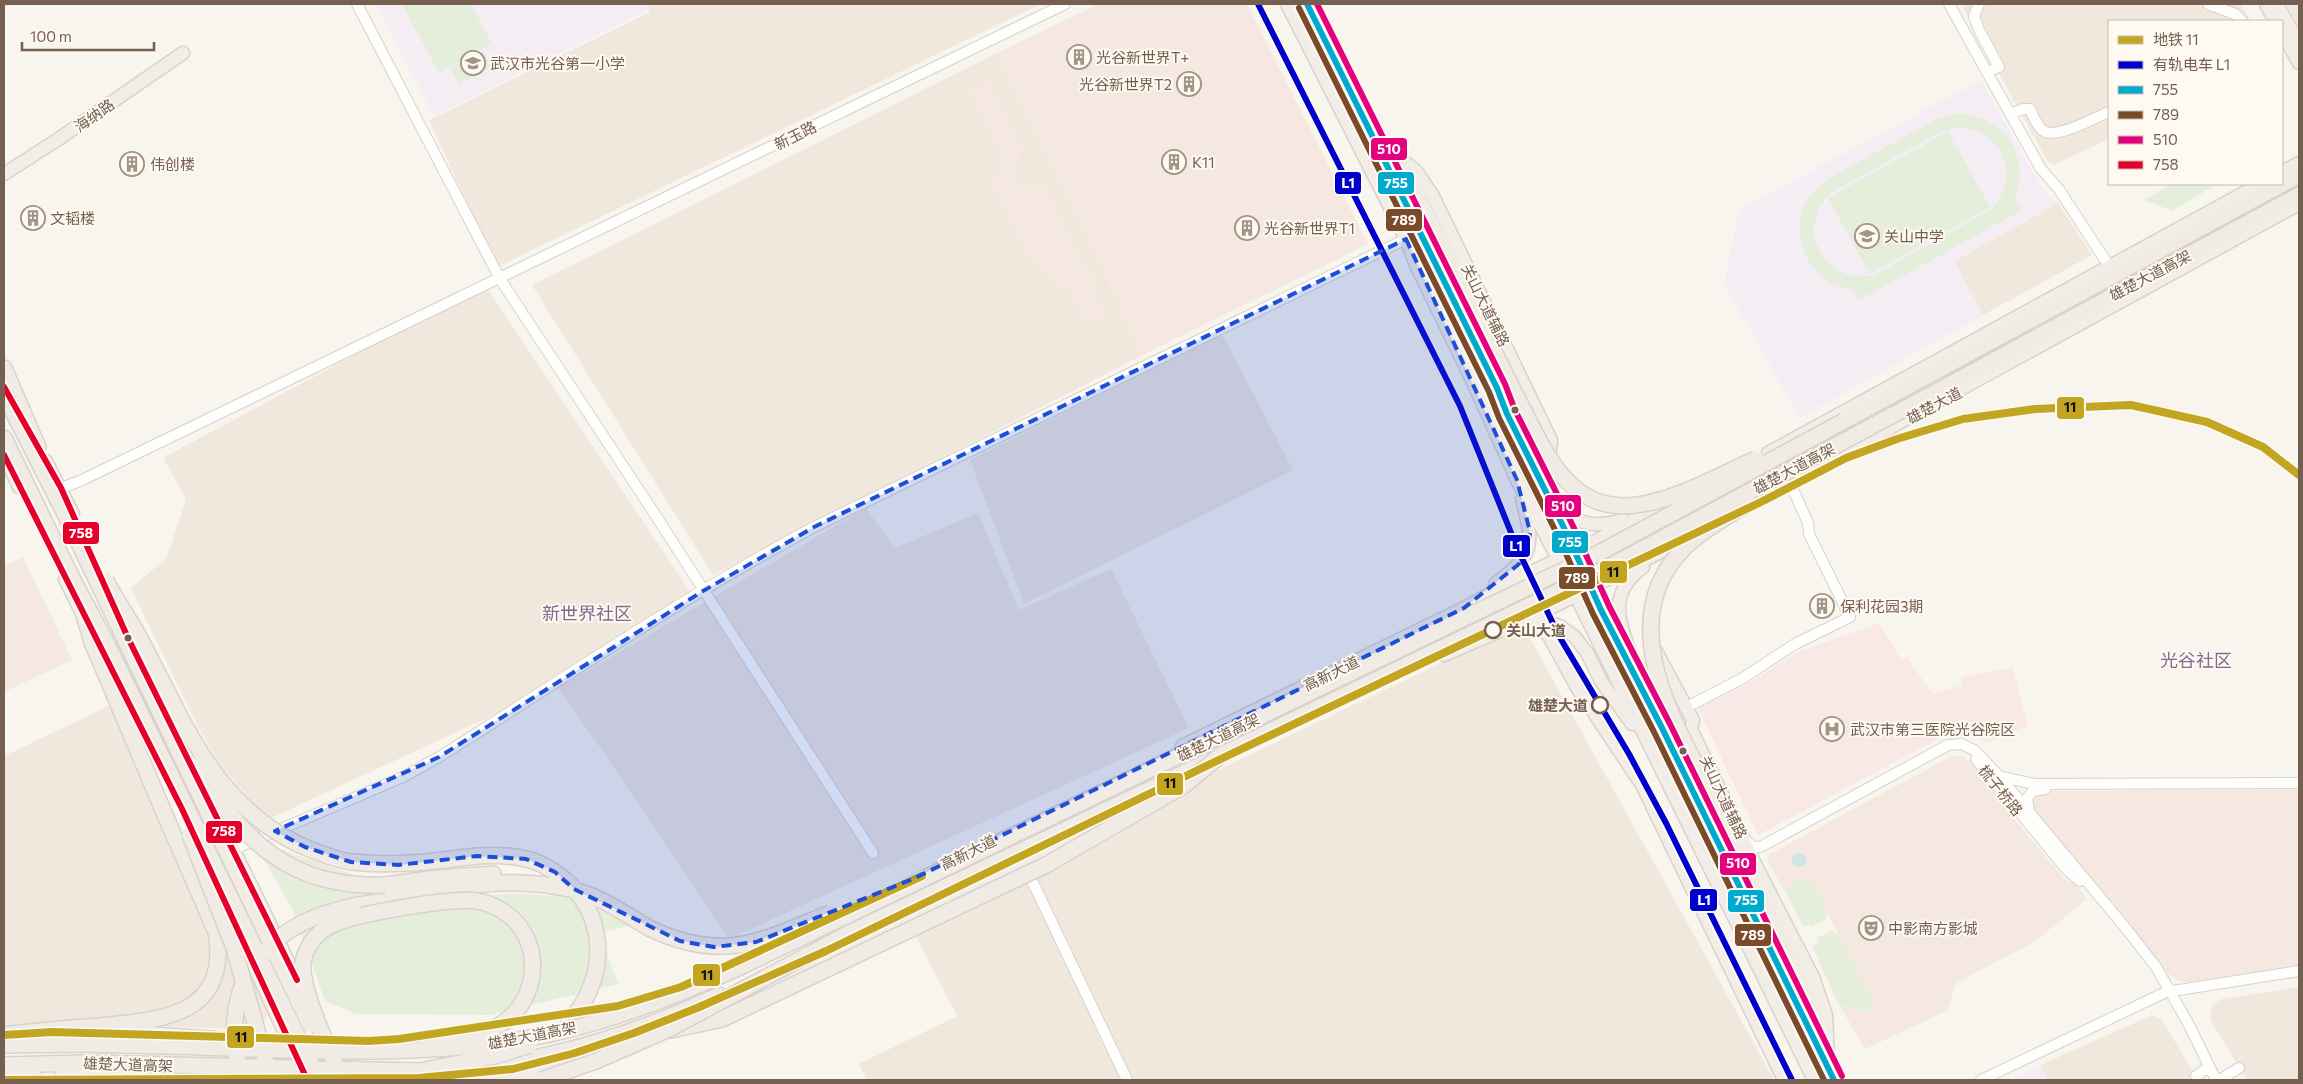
<svg xmlns="http://www.w3.org/2000/svg" width="2303" height="1084" font-family="Commissioner,'Noto Sans SC',sans-serif">
  <rect width="100%" height="100%" fill="#f8f5ee"/>
  <!-- residential -->
  <path fill="#f0e8dd" d="M646,4h395l-544,263 -68,-147 221,-108z
    M1964,4h277l10,17h-142v118l-55,26 -6,-3 -84,-152z
    M2287,4h12v23z
    M997,53l146,302 -430,220 -181,-290z
    M2058,203l34,52 -109,60 -29,-54z
    M485,285l210,314 -30,10 -163,102 -231,107 -16,-13 -33,-38 -24,-40 -67,-139 36,-30 19,-59 -23,-41z
    M1222,334l71,136 -269,134 -54,-144z
    M866,508l29,40 83,-35 41,97 92,-41 78,159 -460,211 -118,-176 -53,-75z
    M1522,624l252,456h-907l-8,-16 98,-48 -43,-84 110,-69z
    M115,703l152,293 3,16 -10,15 -14,2 -98,-3 -144,5v-275z
    M2299,987v93h-52l-36,-59 -1,-7 2,-8 9,-7z
    M2153,1015l9,5 36,60h-151l-7,-15z"/>
  <!-- commercial -->
  <path fill="#f4e8e0" d="M1099,4h148l121,240 -225,111 -146,-302z
    M988,80l34,68 -6,35 30,4 38,77 7,5 4,9 -3,2 15,36 -23,3 -16,-28h-3l-32,-26 -43,-85 8,-12 2,-13 -31,-66z
    M23,557l49,103 -68,32v-126z
    M1952,756h9l14,8 33,39 -3,5 60,72 9,2 13,17 -53,43 -78,41 -8,24 -4,5 -79,37 -27,-46 26,10 9,-11 -64,-125 -25,12 -17,-28 1,-6z
    M2299,790v178l-108,15 -12,-2 -12,-8 -136,-166 2,-10 9,-6z"/>
  <!-- education -->
  <path fill="#f5edf4" d="M375,4h271l3,5 -215,107z
    M1981,80l62,110 15,13 -104,58 29,54 -183,103 -76,-134 15,-74z
    M2040,1065l7,15h-37z"/>
  <!-- medical -->
  <path fill="#f8e9e6" d="M1879,623l22,37 6,-2 26,36 30,-9 -2,-8 52,-9 15,58 -42,17 -18,-17h-5l-205,109 -60,-127 57,-29 43,-27z"/>
  <!-- green -->
  <path fill="#e4eeda" fill-rule="evenodd" d="M402,4h69l21,40 -53,29z
    M483,51l8,16 -32,18 -9,-17z
    M1956,113c47,3 76,39 59,85l7,12 -164,91 -7,-12c-22,-3 -37,-15 -46,-35 -9,-19 -7,-45 7,-61 13,-15 32,-22 48,-32 26,-14 51,-28 77,-42zM1958,127c45,2 63,49 34,82l-119,67h-22l-18,-8 -8,-8 -11,-21 -1,-11 6,-21 7,-9 8,-7 104,-58z
    M1948,132l42,75 -120,67 -42,-76z
    M2172,184h45l-45,27 -28,-11z
    M276,848l89,31 90,20 60,-6 54,4 63,28 -33,8 19,51 -127,31 -135,-1 -31,-13 -34,-95 -30,-51z
    M1809,877l18,35 -2,8 -15,7 -1,-3 -6,3 -19,-38z
    M1832,931l7,4 34,67 -1,7 -8,4 -26,-10 -26,-57 7,-3 -2,-5z"/>
  <!-- water -->
  <path fill="#d1e4e6" d="M1792 860a7 7 0 1 1 14 0a7 7 0 1 1-14 0Z"/>
  <g fill="none" stroke-linecap="round" stroke-linejoin="round">
    <defs>
      <path id="minor" d="M357,4l143,275 156,237 217,337
        M1949,4l92,165 17,19 51,78
        M1979,4l-5,12 5,14 20,37 -12,5
        M2208,4l27,10 7,7
        M2010,114l13,-5h7c3,7 7,16 12,21 13,11 53,-13 67,-18
        M61,488l19,-7 985,-477
        M1685,708l58,-30 52,-34 55,-27 -41,-83 -1,-11 -18,-40
        M1976,759l91,111 13,11
        M2001,777l34,7 264,-1
        M2029,812l-2,-14 6,-7 12,-2
        M1745,840l10,8 7,-2 186,-101 13,-1 13,6 26,27 124,149 32,41 32,56 28,57
        M234,849l169,-72 36,-20c124,-78 246,-161 375,-230l592,-288
        M1026,868l101,212
        M2196,1076l13,-9
        M1981,1080l185,-88 133,-21
        M2219,1080l20,-12"/>
      <path id="major" d="M1287,4l120,237 9,24 55,113 46,102 44,85
        M1307,4l190,384 10,26 58,116 36,80 61,118 172,352
        M2266,4l9,17
        M2277,4l22,39
        M2282,33l17,30
        M1395,154l22,18 16,24 118,244 -4,51
        M2282,172l17,-9
        M4,174l53,-34 126,-87
        M1768,453l492,-269
        M4,455l15,32
        M46,461l27,53
        M1552,499c27,24 35,31 71,21
        M1740,510l559,-306
        M65,579l22,45
        M1495,584c40,-31 39,-37 27,-85
        M1572,588l242,492
        M1530,617l19,19 27,50 66,99 142,295
        M1532,617l28,9 15,11 12,16 14,28 31,43
        M1656,651l37,69 -2,9 66,139 56,109 13,38 2,39
        M1444,655l95,-41 153,-78
        M1631,656c-12,-37 -24,-62 12,-89
        M112,673l20,40
        M1182,746l282,-138 53,-29 75,-36 48,-27 32,-14
        M233,848l71,146
        M218,888l81,176 9,16
        M758,989l149,-69 229,-115
        M49,1038l87,-6 132,10
        M61,1071l188,9
        M4,1073l30,-2
        M310,1076l50,4
        M467,1080c41,-1 71,-6 110,-20"/>
      <path id="highway" d="M1374,140l19,16 13,17 78,158
        M4,368l34,79
        M1947,386l352,-191
        M1844,421l455,-246
        M4,438l68,140
        M1718,809l84,173 8,21 18,66
        M477,856c22,-1 44,-1 64,8 65,32 74,107 28,158
        M385,885l52,-7 56,-4
        M353,906c76,-13 158,-38 234,-12 22,8 43,23 64,35
        M837,939l374,-179
        M671,1030l51,-11
        M4,1035c31,-4 63,-7 95,-9 63,-6 131,-10 117,-94l-51,-117
        M4,1045l75,-1 87,2
        M4,1065l77,-2 54,1
        M461,1068c87,-6 180,-36 258,-73"/>
    </defs>
    <!-- minor casing -->
    <use href="#minor" stroke="#d7d2cc" stroke-width="12"/>
    <!-- major casing -->
    <use href="#major" stroke="#d9d2cc" stroke-width="15"/>
    <!-- highway casing -->
    <use href="#highway" stroke="#d9d2cc" stroke-width="18"/>
    <!-- minor -->
    <use href="#minor" stroke="#fefefc" stroke-width="10"/>
    <!-- major -->
    <use href="#major" stroke="#f2eee7" stroke-width="12"/>
    <!-- highway -->
    <use href="#highway" stroke="#f1ebe6" stroke-width="15"/>
    <defs>
      <path id="highway-bridge" d="M1484,331c14,28 27,55 41,82 25,50 51,104 118,91 39,-7 76,-29 113,-45
        M4,394l60,118 246,513
        M72,578l32,60 215,442
        M106,581c10,18 21,35 31,52 44,80 72,167 159,210 17,8 38,17 57,19 42,5 83,-1 124,-6
        M84,615l8,27 73,173
        M198,765c43,77 95,124 187,120
        M1718,809c-37,-77 -111,-185 -33,-262 18,-17 42,-31 63,-43
        M190,835l44,113 37,132
        M651,929c73,34 110,12 179,-16
        M264,953c23,-28 55,-39 89,-47
        M722,1019l324,-154 137,-79 38,-31 384,-186 342,-183
        M166,1046c116,3 232,12 347,-5 78,-12 154,-41 225,-73l859,-414 247,-133
        M135,1064l285,7 75,-15 35,-11
        M243,1080c-11,-30 -12,-66 0,-96
        M342,1080c-11,-29 -42,-88 -39,-118 3,-16 14,-30 29,-37 22,-11 121,-28 145,-24 8,1 17,5 24,9 46,27 40,96 -7,118 -20,10 -44,10 -67,11
        M541,1080l55,-19 71,-31 182,-97"/>
    </defs>
    <!-- highway-bridge casing -->
    <use href="#highway-bridge" stroke="#d9d2cc" stroke-width="18" stroke-linecap="butt"/>
    <!-- highway-bridge -->
    <use href="#highway-bridge" stroke="#f1ebe6" stroke-width="15"/>
    <defs>
      <path id="bus-1" d="M1307,4l190,384 10,26 58,116 36,80 61,118 172,352"/>
      <path id="bus-2" d="M1299,8l190,384 10,26 58,116 36,80 61,118 170,348"/>
      <path id="bus-3" d="M1317,4l188,380 10,26 58,116 36,80 61,118 172,352"/>
      <path id="bus-4" d="M4,387l57,101 67,150 169,342
        M4,455l178,354 123,266"/>
    </defs>
    <!-- bus-1 casing -->
    <use href="#bus-1" stroke="#fef9f1" stroke-width="10"/>
    <!-- bus-2 casing -->
    <use href="#bus-2" stroke="#fef9f1" stroke-width="10"/>
    <!-- bus-3 casing -->
    <use href="#bus-3" stroke="#fef9f1" stroke-width="10"/>
    <!-- bus-4 casing -->
    <use href="#bus-4" stroke="#fef9f1" stroke-width="10"/>
    <!-- bus-1 -->
    <use href="#bus-1" stroke="#00a9ce" stroke-width="6"/>
    <!-- bus-2 -->
    <use href="#bus-2" stroke="#7a4b2a" stroke-width="6"/>
    <!-- bus-3 -->
    <use href="#bus-3" stroke="#e5007d" stroke-width="6"/>
    <!-- bus-4 -->
    <use href="#bus-4" stroke="#e4002b" stroke-width="6"/>
    <defs>
      <path id="tram-1" d="M1258,4l202,402 58,144 41,86 70,118 37,69 126,257"/>
    </defs>
    <!-- tram-1 casing -->
    <use href="#tram-1" stroke="#fef9f1" stroke-width="10"/>
    <!-- tram-1 -->
    <use href="#tram-1" stroke="#0000cd" stroke-width="6"/>
    <defs>
      <path id="metro-1" d="M4,1035l48,-3 317,9 30,-2 219,-33 63,-19 241,-111
        M4,1080l415,-2 94,-9 62,-16 59,-20 63,-25 129,-57 405,-197 530,-252 85,-44 51,-19 66,-20 72,-10 96,-4 76,17 56,25 36,28"/>
    </defs>
    <!-- metro-1 casing -->
    <use href="#metro-1" stroke="#fef9f1" stroke-width="11"/>
    <!-- metro-1 -->
    <use href="#metro-1" stroke="#c2a520" stroke-width="8"/>
  </g>
  <!-- marked area -->
  <path fill="#1d4ed8" fill-opacity="0.2" stroke="#1d4ed8" stroke-width="4" stroke-dasharray="10 6" stroke-linejoin="round" d="M1406,239l111,241 13,52 -1,14 -10,18 -55,44 -551,271 -157,63 -42,5 -34,-6 -106,-52 -19,-17 -29,-13 -49,-3 -79,9 -47,-3 -46,-15 -30,-16 164,-74 264,-166 111,-64z"/>
  <!-- icons -->
  <defs>
    <symbol id="building-ring" viewBox="-11 -11 22 22"><circle r="9.5" fill="#fef9f1" stroke="#a29487" stroke-width="1.5"/><path d="M-4-6H4V6H1V3H-1V6H-4ZM-2.5-4.3h1.7v1.8h-1.7ZM.8-4.3h1.7v1.8H.8ZM-2.5-1h1.7V.8h-1.7ZM.8-1h1.7V.8H.8Z" fill="#a29487"/></symbol>
    <symbol id="school-ring" viewBox="-11 -11 22 22"><circle r="9.5" fill="#fef9f1" stroke="#a29487" stroke-width="1.5"/><path d="M0-5L7-2L0 1L-7-2ZM-4 1L0 2.5L4 1V4Q0 6-4 4Z" fill="#a29487"/></symbol>
    <symbol id="hospital-ring" viewBox="-11 -11 22 22"><circle r="9.5" fill="#fef9f1" stroke="#a29487" stroke-width="1.5"/><path d="M-5-5h3v3.5h4V-5h3V5h-3V1.5h-4V5h-3Z" fill="#a29487"/></symbol>
    <symbol id="theatre-ring" viewBox="-11 -11 22 22"><circle r="9.5" fill="#fef9f1" stroke="#a29487" stroke-width="1.5"/><path d="M-5-5.5Q0-4 5-5.5V0Q5 5 0 6Q-5 5-5 0ZM-3.3-2.5H-1v1.5H-3.3ZM1-2.5H3.3v1.5H1ZM-2.8 1Q0 5.5 2.8 1Z" fill="#a29487"/></symbol>
  </defs>
  <g fill-rule="evenodd">
    <use href="#building-ring" x="1065" y="43" width="28" height="28"/>
    <use href="#school-ring" x="459" y="49" width="28" height="28"/>
    <use href="#building-ring" x="1175" y="70" width="28" height="28"/>
    <use href="#building-ring" x="1160" y="148" width="28" height="28"/>
    <use href="#building-ring" x="118" y="150" width="28" height="28"/>
    <use href="#building-ring" x="19" y="204" width="28" height="28"/>
    <use href="#building-ring" x="1233" y="214" width="28" height="28"/>
    <use href="#school-ring" x="1853" y="222" width="28" height="28"/>
    <use href="#building-ring" x="1808" y="592" width="28" height="28"/>
    <use href="#hospital-ring" x="1818" y="715" width="28" height="28"/>
    <use href="#theatre-ring" x="1857" y="914" width="28" height="28"/>
  </g>
  <!-- markers -->
  <g fill="#745f50" stroke="#fef9f1" stroke-width="2">
    <circle cx="1515" cy="410" r="4.5"/>
    <circle cx="128" cy="638" r="4.5"/>
    <circle cx="1683" cy="751" r="4.5"/>
  </g>
  <g fill="#fef9f1" stroke="#745f50" stroke-width="2.5">
    <circle cx="1493" cy="630" r="8"/>
    <circle cx="1600" cy="705" r="8"/>
  </g>
  <g text-anchor="middle" dominant-baseline="central" stroke-width="4" stroke-linejoin="round" paint-order="stroke">
    <!-- poi labels -->
    <g font-size="15" fill="#745f50" stroke="#fef9f1" text-anchor="start">
      <text x="1096" y="57">光谷新世界T+</text>
      <text x="490" y="63">武汉市光谷第一小学</text>
      <text x="1172" y="84" text-anchor="end">光谷新世界T2</text>
      <text x="1192" y="162">K11</text>
      <text x="150" y="164">伟创楼</text>
      <text x="50" y="218">文韬楼</text>
      <text x="1264" y="228">光谷新世界T1</text>
      <text x="1884" y="236">关山中学</text>
      <text x="1840" y="606">保利花园3期</text>
      <text x="1850" y="729">武汉市第三医院光谷院区</text>
      <text x="1888" y="928">中影南方影城</text>
    </g>
    <!-- street labels -->
    <g font-size="15" fill="#745f50" stroke="#fef9f1">
      <text transform="translate(94 115) rotate(-35)">海纳路</text>
      <text transform="translate(795 135) rotate(-26)">新玉路</text>
      <text transform="translate(2150 275) rotate(-28)">雄楚大道高架</text>
      <text transform="translate(1486 305) rotate(64)">关山大道辅路</text>
      <text transform="translate(1934 405) rotate(-28)">雄楚大道</text>
      <text transform="translate(1794 468) rotate(-28)">雄楚大道高架</text>
      <text transform="translate(1331 673) rotate(-26)">高新大道</text>
      <text transform="translate(1218 737) rotate(-26)">雄楚大道高架</text>
      <text transform="translate(2001 790) rotate(51)">梳子桥路</text>
      <text transform="translate(1724 797) rotate(65)">关山大道辅路</text>
      <text transform="translate(968 852) rotate(-26)">高新大道</text>
      <text transform="translate(532 1035) rotate(-11)">雄楚大道高架</text>
      <text transform="translate(128 1064) rotate(2)">雄楚大道高架</text>
    </g>
    <!-- stop labels -->
    <g font-size="15" font-weight="bold" fill="#745f50" stroke="#fef9f1" text-anchor="start">
      <text x="1506" y="630">关山大道</text>
      <text x="1588" y="705" text-anchor="end">雄楚大道</text>
    </g>
    <!-- quarter labels -->
    <g font-size="18" fill="#85688f" stroke="#fef9f1">
      <text x="587" y="613">新世界社区</text>
      <text x="2196" y="660">光谷社区</text>
    </g>
  </g>
  <g stroke="#fef9f1" stroke-width="2">
    <rect x="1370" y="137" width="38" height="24" rx="5" fill="#e5007d"/>
    <rect x="1377" y="171" width="38" height="24" rx="5" fill="#00a9ce"/>
    <rect x="1334" y="171" width="28" height="24" rx="5" fill="#0000cd"/>
    <rect x="1385" y="208" width="38" height="24" rx="5" fill="#7a4b2a"/>
    <rect x="2056" y="396" width="29" height="24" rx="5" fill="#c2a520"/>
    <rect x="1544" y="494" width="38" height="24" rx="5" fill="#e5007d"/>
    <rect x="62" y="521" width="38" height="24" rx="5" fill="#e4002b"/>
    <rect x="1551" y="530" width="38" height="24" rx="5" fill="#00a9ce"/>
    <rect x="1502" y="534" width="29" height="24" rx="5" fill="#0000cd"/>
    <rect x="1599" y="560" width="29" height="24" rx="5" fill="#c2a520"/>
    <rect x="1558" y="566" width="38" height="24" rx="5" fill="#7a4b2a"/>
    <rect x="1156" y="772" width="28" height="24" rx="5" fill="#c2a520"/>
    <rect x="205" y="820" width="38" height="24" rx="5" fill="#e4002b"/>
    <rect x="1719" y="852" width="38" height="24" rx="5" fill="#e5007d"/>
    <rect x="1689" y="888" width="29" height="24" rx="5" fill="#0000cd"/>
    <rect x="1727" y="889" width="38" height="24" rx="5" fill="#00a9ce"/>
    <rect x="1734" y="923" width="38" height="24" rx="5" fill="#7a4b2a"/>
    <rect x="692" y="963" width="29" height="24" rx="5" fill="#c2a520"/>
    <rect x="226" y="1025" width="29" height="24" rx="5" fill="#c2a520"/>
  </g>
  <g font-size="14" text-anchor="middle" font-weight="bold" fill="#fff">
    <text x="1389" y="154">510</text>
    <text x="1396" y="188">755</text>
    <text x="1348" y="188">L1</text>
    <text x="1404" y="225">789</text>
    <text x="1563" y="511">510</text>
    <text x="81" y="538">758</text>
    <text x="1570" y="547">755</text>
    <text x="1516" y="551">L1</text>
    <text x="1577" y="583">789</text>
    <text x="224" y="836">758</text>
    <text x="1738" y="868">510</text>
    <text x="1704" y="905">L1</text>
    <text x="1746" y="905">755</text>
    <text x="1753" y="940">789</text>
  </g>
  <g font-size="14" text-anchor="middle" font-weight="bold" fill="#111">
    <text x="2070" y="412">11</text>
    <text x="1613" y="577">11</text>
    <text x="1170" y="788">11</text>
    <text x="707" y="980">11</text>
    <text x="241" y="1042">11</text>
  </g>
  <!-- border -->
  <rect width="2303" height="1084" fill="none" stroke="#745f50" stroke-width="10"/>
  <!-- legend -->
  <rect x="2108" y="20" width="175" height="165" fill="#fef9f1" stroke="#c7bbb1"/>
  <rect x="2118" y="36" width="25" height="8" fill="#c2a520" stroke="#c7bbb1"/>
  <text x="2153" y="45" font-size="15" fill="#745f50">地铁 11</text>
  <rect x="2118" y="61" width="25" height="8" fill="#0000cd" stroke="#c7bbb1"/>
  <text x="2153" y="70" font-size="15" fill="#745f50">有轨电车 L1</text>
  <rect x="2118" y="86" width="25" height="8" fill="#00a9ce" stroke="#c7bbb1"/>
  <text x="2153" y="95" font-size="15" fill="#745f50">755</text>
  <rect x="2118" y="111" width="25" height="8" fill="#7a4b2a" stroke="#c7bbb1"/>
  <text x="2153" y="120" font-size="15" fill="#745f50">789</text>
  <rect x="2118" y="136" width="25" height="8" fill="#e5007d" stroke="#c7bbb1"/>
  <text x="2153" y="145" font-size="15" fill="#745f50">510</text>
  <rect x="2118" y="161" width="25" height="8" fill="#e4002b" stroke="#c7bbb1"/>
  <text x="2153" y="170" font-size="15" fill="#745f50">758</text>
  <!-- scale -->
  <path d="M22 42v8h132v-8" fill="none" stroke="#745f50" stroke-width="2.5"/>
  <text x="30" y="42" font-size="15" fill="#745f50" stroke="#fef9f1" stroke-width="4" paint-order="stroke">100 m</text>
</svg>
